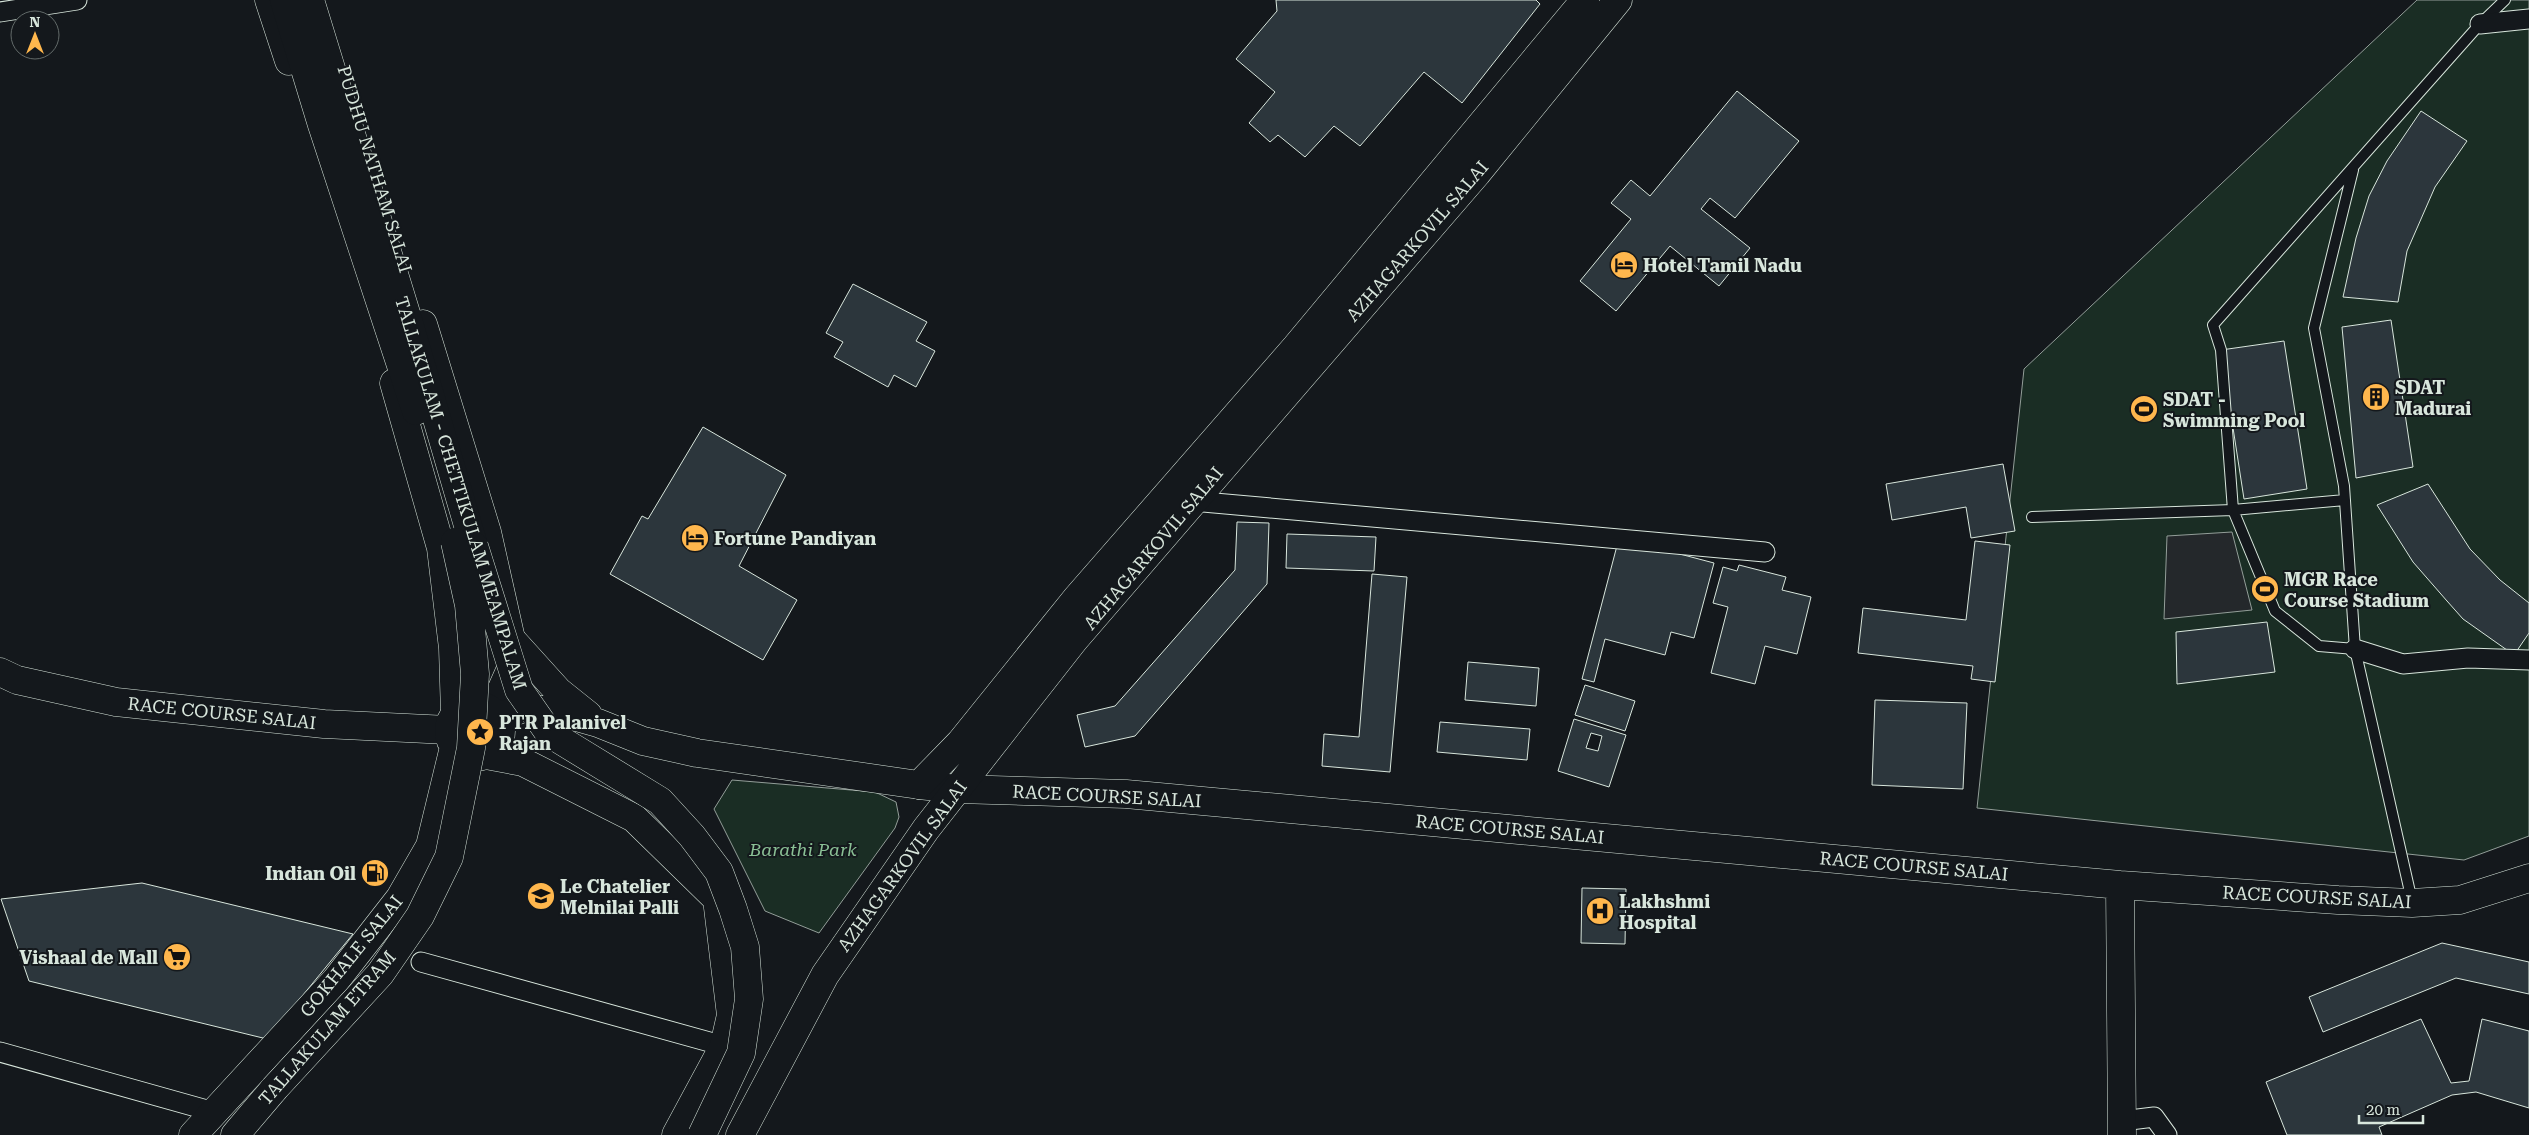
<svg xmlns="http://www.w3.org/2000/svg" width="2529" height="1135" font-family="'Roboto Serif',serif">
  <rect width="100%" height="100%" fill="#14181c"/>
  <!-- green -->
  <path fill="#1a2d24" stroke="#939e99" d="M2417,0h112v836l-65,24 -487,-52 47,-439z
    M732,780l143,12 21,10 3,15 -4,11 -76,105 -54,-22 -51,-102z"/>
  <!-- parking -->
  <path fill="#24282b" stroke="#939e99" d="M2232,532l20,78 -88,9 3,-83z"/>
  <!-- building -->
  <path fill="#2c363c" stroke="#d8e6dc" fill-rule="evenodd" d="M1276,0h260l4,4 -78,99 -38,-31 -64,74 -26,-20 -29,31 -27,-22 -8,7 -21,-19 26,-31 -39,-33 41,-48z
    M1737,91l62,50 -64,77 -25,-20 -9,11 49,39 -31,38 -49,-40 -54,65 -36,-30 51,-62 -20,-16 20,-23 19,16z
    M2421,111l46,30 -32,46 -28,64 -9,51 -55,-5 13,-59 13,-42 18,-35z
    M853,284l74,38 -11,19 19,10 -19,36 -22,-12 -6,12 -54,-30 9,-15 -17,-9z
    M2391,320l22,147 -57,11 -14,-151z
    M2284,341l23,148 -63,10 -23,-149z
    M703,427l83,48 -47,91 58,34 -34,60 -153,-86 32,-58 6,3z
    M2003,464l12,67 -44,7 -5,-31 -74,13 -6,-36z
    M2428,484l42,65 30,31 29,23v30l-15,22 -51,-36 -16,-18 -34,-39 -36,-57z
    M1237,522l32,1 -2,61 -132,152 -50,11 -8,-32 38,-9 120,-136z
    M1287,534l89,3 -2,34 -88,-3z
    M1619,538l95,25 -20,75 -23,-6 -6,23 -60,-16 -11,43 -12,-3z
    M1975,541l35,4 -15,137 -24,-3 2,-13 -115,-13 5,-45 103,12z
    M1739,565l47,12 -4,13 29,7 -14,57 -32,-8 -10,38 -44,-11 17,-66 -15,-4 10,-36 14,4z
    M1372,574l35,3 -17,195 -68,-6 2,-32 35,3z
    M2267,622l8,50 -98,12 -1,-52z
    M1468,662l71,6 -3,38 -71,-6z
    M1585,685l50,16 -10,30 -50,-16z
    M1875,700l92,3 -4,86 -91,-4z
    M1574,719l52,16 -17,52 -51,-16zM1591,733l11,3 -4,15 -12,-3z
    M1440,722l90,7 -3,31 -90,-8z
    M142,883l211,51 -86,105 -238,-58 -28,-82z
    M1582,888l44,1 -1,55 -44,-1z
    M2442,943l87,19v32l-73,-16 -133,54 -14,-35z
    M2421,1019l30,64 18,-2 13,-62 47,12v77l-53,-16 -24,3 -73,32 3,8h-95l-21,-53z"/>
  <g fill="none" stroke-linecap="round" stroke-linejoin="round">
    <defs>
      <path id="lane" d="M2353,170l-39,158 30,158 11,163
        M2032,517l201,-7 112,-10
        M2412,901l-57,-252 -36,-3 -44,-35 -42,-101 -12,-160 -8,-25 267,-301 25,-24"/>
      <path id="street" d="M0,12l77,-12
        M2480,24l49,-5
        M1192,501l573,51
        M2355,649l48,15 65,-6 61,2
        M421,962l303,84
        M0,1052l214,60
        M2122,1121l32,-4 13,18"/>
      <path id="secondary" d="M269,0l20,61
        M423,324l64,208 24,107 2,25 -21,47
        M394,383l47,165 12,100 2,66
        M0,672l17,8 99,22 208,22 124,6
        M919,785l38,4 169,5 994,91 218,15 74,3 48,-3 69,-22
        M2120,885l2,250"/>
      <path id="primary" d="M511,639l47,52 30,24
        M449 731a26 26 0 1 1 52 0a26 26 0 1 1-52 0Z
        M497,717l28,-9 34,4 39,11 45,18 54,12 222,32
        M486,755l37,7 111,56 83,81 14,116 -7,31 -48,89
        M919,785l41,-42 116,-144 220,-252 289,-347
        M193,1135l143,-155 64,-82 30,-52 24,-99
        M740,1135l85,-160 101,-146 148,-189 403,-467 141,-173"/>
      <path id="highway" d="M284,0l38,125 94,286
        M310,0l99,323 65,223
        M235,1135l39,-46"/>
    </defs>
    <!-- lane casing -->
    <use href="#lane" stroke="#d8e6dc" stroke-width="12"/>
    <!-- street casing -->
    <use href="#street" stroke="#d8e6dc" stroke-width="21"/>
    <!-- secondary casing -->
    <use href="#secondary" stroke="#d8e6dc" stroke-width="29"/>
    <!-- primary casing -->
    <use href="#primary" stroke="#d8e6dc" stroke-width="29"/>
    <!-- highway casing -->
    <use href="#highway" stroke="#d8e6dc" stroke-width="29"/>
    <!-- lane -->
    <use href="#lane" stroke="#14181c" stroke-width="10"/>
    <!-- street -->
    <use href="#street" stroke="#14181c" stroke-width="19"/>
    <!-- secondary -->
    <use href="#secondary" stroke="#14181c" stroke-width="28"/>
    <!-- primary -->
    <use href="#primary" stroke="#14181c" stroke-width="28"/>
    <!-- highway -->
    <use href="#highway" stroke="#14181c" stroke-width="28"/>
    <defs>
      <path id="highway-bridge" d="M474,546l45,144 30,43 111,68 32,35 27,36 14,37 12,38 4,52 -8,54 -39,82
        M274,1089l106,-115 40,-58 29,-59 22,-109 4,-74 -6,-69 -14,-63"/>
    </defs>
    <!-- highway-bridge casing -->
    <use href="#highway-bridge" stroke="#d8e6dc" stroke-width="29" stroke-linecap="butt"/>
    <!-- highway-bridge -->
    <use href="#highway-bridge" stroke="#14181c" stroke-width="28"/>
  </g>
  <!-- icons -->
  <defs>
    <symbol id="hotel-disc" viewBox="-11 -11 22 22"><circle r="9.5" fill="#ffb74d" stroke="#14181c"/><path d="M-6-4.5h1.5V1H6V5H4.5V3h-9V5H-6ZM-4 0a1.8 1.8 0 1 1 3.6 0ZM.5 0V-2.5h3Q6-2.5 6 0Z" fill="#111"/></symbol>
    <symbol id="building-disc" viewBox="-11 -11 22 22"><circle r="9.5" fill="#ffb74d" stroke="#14181c"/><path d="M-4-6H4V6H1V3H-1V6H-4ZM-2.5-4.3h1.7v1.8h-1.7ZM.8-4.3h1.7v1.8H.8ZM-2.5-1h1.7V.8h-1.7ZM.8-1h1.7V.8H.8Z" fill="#111"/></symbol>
    <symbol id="stadium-disc" viewBox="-11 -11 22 22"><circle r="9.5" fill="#ffb74d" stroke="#14181c"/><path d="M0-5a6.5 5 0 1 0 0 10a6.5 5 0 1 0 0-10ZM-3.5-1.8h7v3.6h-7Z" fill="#111"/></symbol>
    <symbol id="sight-disc" viewBox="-11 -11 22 22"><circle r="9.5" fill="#ffb74d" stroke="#14181c"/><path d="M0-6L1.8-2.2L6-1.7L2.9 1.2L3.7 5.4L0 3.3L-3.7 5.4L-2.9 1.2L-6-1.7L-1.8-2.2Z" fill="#111"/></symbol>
    <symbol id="fuel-disc" viewBox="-11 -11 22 22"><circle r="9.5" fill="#ffb74d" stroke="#14181c"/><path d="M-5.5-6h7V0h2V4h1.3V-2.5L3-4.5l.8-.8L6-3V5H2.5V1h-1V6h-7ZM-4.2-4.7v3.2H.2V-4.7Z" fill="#111"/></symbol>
    <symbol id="school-disc" viewBox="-11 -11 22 22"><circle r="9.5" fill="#ffb74d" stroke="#14181c"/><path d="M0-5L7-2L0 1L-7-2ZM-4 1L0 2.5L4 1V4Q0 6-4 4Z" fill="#111"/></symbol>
    <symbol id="hospital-disc" viewBox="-11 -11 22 22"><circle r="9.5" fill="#ffb74d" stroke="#14181c"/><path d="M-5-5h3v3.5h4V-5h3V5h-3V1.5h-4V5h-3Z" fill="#111"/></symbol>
    <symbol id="supermarket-disc" viewBox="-11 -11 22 22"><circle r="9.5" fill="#ffb74d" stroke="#14181c"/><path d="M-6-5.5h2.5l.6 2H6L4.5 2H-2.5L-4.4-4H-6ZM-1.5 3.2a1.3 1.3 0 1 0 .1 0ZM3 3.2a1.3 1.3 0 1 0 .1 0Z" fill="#111"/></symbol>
  </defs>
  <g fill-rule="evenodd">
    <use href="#hotel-disc" x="1608" y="249" width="32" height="32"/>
    <use href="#building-disc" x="2360" y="381" width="32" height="32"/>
    <use href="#stadium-disc" x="2128" y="393" width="32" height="32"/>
    <use href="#hotel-disc" x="679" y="522" width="32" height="32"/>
    <use href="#stadium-disc" x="2249" y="573" width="32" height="32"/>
    <use href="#sight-disc" x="464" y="716" width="32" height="32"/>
    <use href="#fuel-disc" x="359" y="857" width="32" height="32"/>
    <use href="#school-disc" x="525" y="880" width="32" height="32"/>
    <use href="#hospital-disc" x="1584" y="895" width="32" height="32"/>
    <use href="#supermarket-disc" x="161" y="941" width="32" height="32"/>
  </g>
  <g text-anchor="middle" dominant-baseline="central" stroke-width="4" stroke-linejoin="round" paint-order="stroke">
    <!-- street labels -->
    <g font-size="18" fill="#d8e6dc" stroke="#14181c">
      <text transform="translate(375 169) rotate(73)">PUDHU NATHAM SALAI</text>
      <text transform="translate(1417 241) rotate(-49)">AZHAGARKOVIL SALAI</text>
      <text transform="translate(461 493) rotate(73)">TALLAKULAM - CHETTIKULAM MEAMPALAM</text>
      <text transform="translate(1153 548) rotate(-50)">AZHAGARKOVIL SALAI</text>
      <text transform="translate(222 713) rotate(6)">RACE COURSE SALAI</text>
      <text transform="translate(1107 796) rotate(3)">RACE COURSE SALAI</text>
      <text transform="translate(1510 829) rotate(5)">RACE COURSE SALAI</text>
      <text transform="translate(902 866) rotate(-54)">AZHAGARKOVIL SALAI</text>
      <text transform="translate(1914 866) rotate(5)">RACE COURSE SALAI</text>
      <text transform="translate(2317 897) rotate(3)">RACE COURSE SALAI</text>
      <text transform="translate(351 956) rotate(-51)">GOKHALE SALAI</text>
      <text transform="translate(327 1028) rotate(-49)">TALLAKULAM ETRAM</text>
    </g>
    <!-- poi labels -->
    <g font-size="18" font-weight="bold" fill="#d8e6dc" stroke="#14181c" text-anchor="start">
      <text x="1643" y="265">Hotel Tamil Nadu</text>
      <text x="2395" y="387">SDAT<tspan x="2395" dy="21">Madurai</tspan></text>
      <text x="2163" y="399">SDAT -<tspan x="2163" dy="21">Swimming Pool</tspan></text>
      <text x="714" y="538">Fortune Pandiyan</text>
      <text x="2284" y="579">MGR Race<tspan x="2284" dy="21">Course Stadium</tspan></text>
      <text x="499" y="722">PTR Palanivel<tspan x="499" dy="21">Rajan</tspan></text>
      <text x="356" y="873" text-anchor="end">Indian Oil</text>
      <text x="560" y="886">Le Chatelier<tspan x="560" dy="21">Melnilai Palli</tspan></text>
      <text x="1619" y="901">Lakhshmi<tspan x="1619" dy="21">Hospital</tspan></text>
      <text x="158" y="957" text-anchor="end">Vishaal de Mall</text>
    </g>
    <!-- park labels -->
    <g font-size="18" font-style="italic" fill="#8ac095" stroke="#14181c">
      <text x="803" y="849">Barathi Park</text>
    </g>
  </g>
  <!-- north arrow -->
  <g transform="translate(35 35)"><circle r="24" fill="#14181c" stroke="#626a69"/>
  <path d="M0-4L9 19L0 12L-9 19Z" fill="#ffb74d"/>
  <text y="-8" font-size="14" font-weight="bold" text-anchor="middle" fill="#d8e6dc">N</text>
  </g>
  <!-- scale -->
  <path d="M2359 1115v8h64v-8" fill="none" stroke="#d8e6dc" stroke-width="2.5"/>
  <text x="2366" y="1115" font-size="15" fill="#d8e6dc" stroke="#14181c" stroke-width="4" paint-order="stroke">20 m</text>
</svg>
